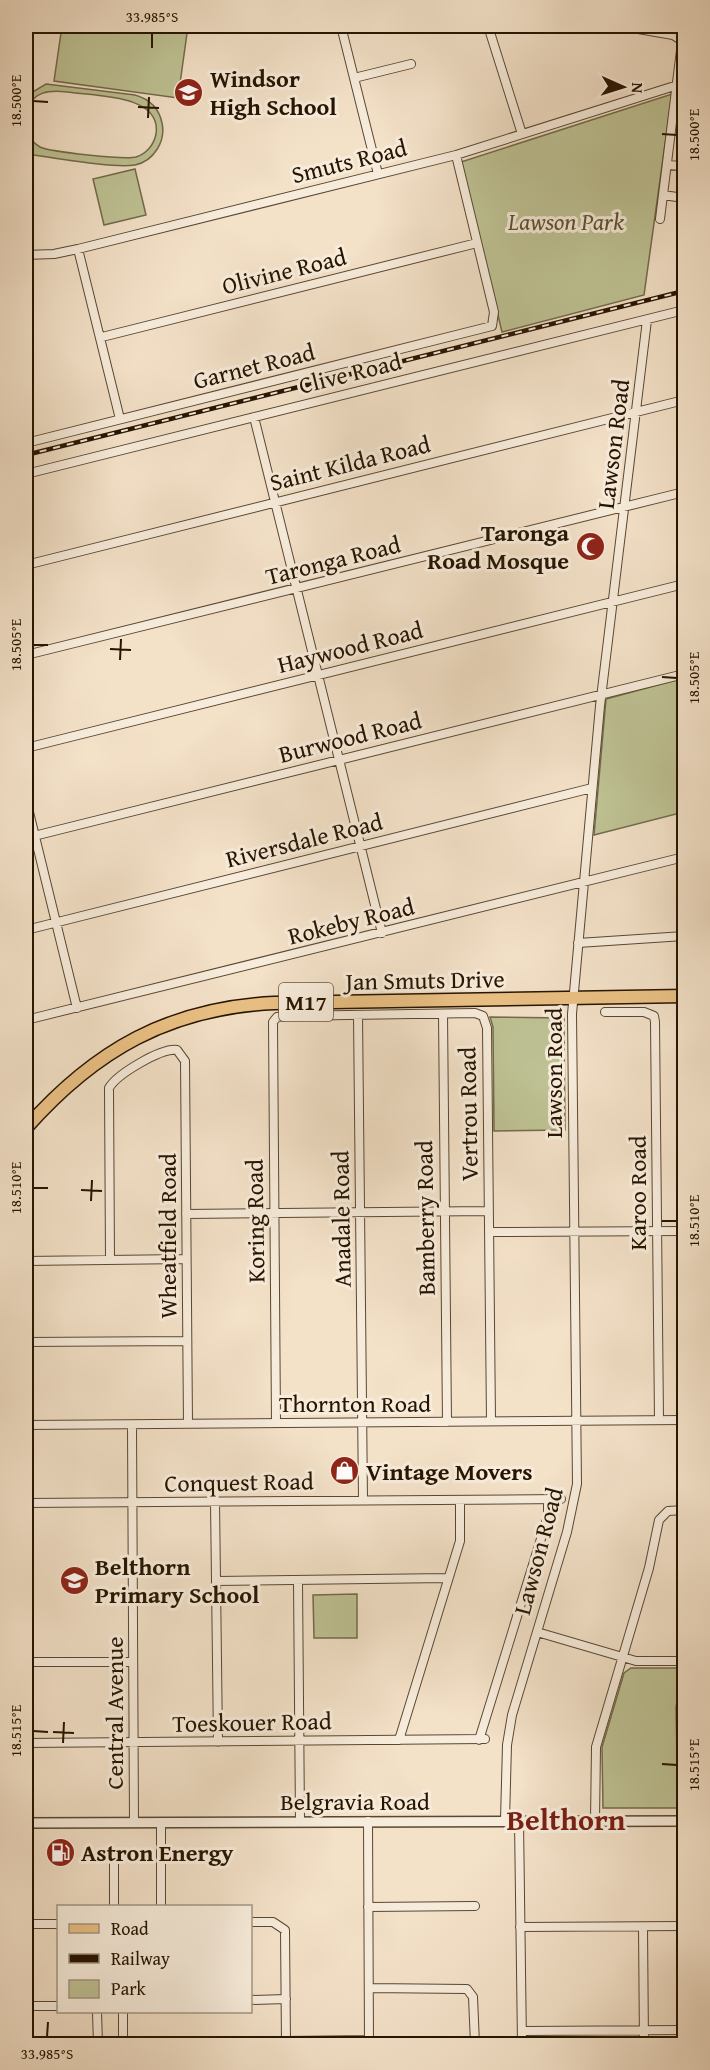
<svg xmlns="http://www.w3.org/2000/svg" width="710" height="2070" font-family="'Gentium Book Plus',serif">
  <rect width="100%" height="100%" fill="#f3e1c8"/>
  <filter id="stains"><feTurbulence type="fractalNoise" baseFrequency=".00333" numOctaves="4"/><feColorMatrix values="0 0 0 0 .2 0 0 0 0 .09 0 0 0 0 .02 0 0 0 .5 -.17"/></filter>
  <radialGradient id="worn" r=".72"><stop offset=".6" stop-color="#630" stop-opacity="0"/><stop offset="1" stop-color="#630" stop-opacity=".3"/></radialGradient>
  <!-- green -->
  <path fill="#bec294" stroke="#726b4a" stroke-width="1.5" d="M62,26h126l-10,72 -124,-17z
    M46,84l89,11c14,4 24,13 27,28 4,18 -8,38 -27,42 -21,4 -84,-8 -109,-11v-24c3,7 7,13 14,17 11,5 85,13 96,10 10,-3 18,-12 20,-23 6,-40 -62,-38 -89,-42 -18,-2 -33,-1 -41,18v-14z
    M672,94l-28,201 -142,37 -41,-170z
    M135,169l11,46 -42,10 -11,-46z
    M684,678v134l-90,23 12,-136z
    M490,1017l74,1 1,112 -71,1 -1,-104z
    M357,1594v44h-43l-1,-43z
    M631,1668h53v30h-6l-2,9 2,101h-75l-1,-61 22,-74z"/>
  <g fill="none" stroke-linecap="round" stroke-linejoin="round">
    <defs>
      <path id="minor" d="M341,26l37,148
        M488,26l34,108
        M621,26l52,9 11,7
        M354,78l57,-14
        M667,165l17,1
        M663,195l21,3
        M660,219l24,-193
        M78,249l42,170
        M26,255l28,-1 24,-5 378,-94 228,-72
        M102,337l375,-94
        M254,417l128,516
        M26,443l466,-117 2,-14 -38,-157
        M26,474l658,-164
        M26,565l658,-165
        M26,655l658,-163
        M26,748l658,-164
        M26,800l51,208
        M26,838l658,-164
        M26,930l566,-142
        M578,943l106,-7
        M605,1012h39l10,4 1,6 4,398
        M443,1014l4,408
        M358,1015l5,485
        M26,1020l658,-163
        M186,1214l303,-3
        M489,1232l195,-1
        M110,1260l-1,-172c8,-14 52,-40 68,-38l8,11 3,363
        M26,1261l160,-2
        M26,1342l161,-1
        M276,1423l-3,-401 4,-5 9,-1 189,-3 8,3 4,12 4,393
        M26,1425l658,-5
        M132,1425l2,397
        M215,1501l3,241
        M26,1503l535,-4
        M216,1581l231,-3
        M298,1581l2,240
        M537,1632l99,29h48
        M26,1662h107
        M399,1740l61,-199v-41
        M479,1740l69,-224v-17
        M26,1743l459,-4
        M505,1820l2,-75 5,-30 55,-183 10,-48 -5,-470 28,-308 47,-386
        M368,1821l1,223
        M519,1821l3,223
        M595,1821l1,-74 53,-179 10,-48 9,-9 16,-1
        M161,1822v84
        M114,1858v48
        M368,1907l107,-1
        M250,1922h23l12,8 1,114
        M26,1924h32
        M520,1927l164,-1
        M643,1927l1,117
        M369,1988l98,1 6,8 2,47
        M250,2000l36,-1
        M26,2006h32
        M97,2012l1,32
        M123,2012v32
        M522,2031l162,-1
        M286,2041l83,-1"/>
      <path id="tertiary" d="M26,1823l658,-2"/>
      <path id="primary" d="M26,1128c69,-78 143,-120 248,-125l410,-7"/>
    </defs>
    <!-- minor casing -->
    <use href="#minor" stroke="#594732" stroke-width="10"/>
    <!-- tertiary casing -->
    <use href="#tertiary" stroke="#594732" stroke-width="12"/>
    <!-- primary casing -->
    <use href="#primary" stroke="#261400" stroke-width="15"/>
    <!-- minor -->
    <use href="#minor" stroke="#f7ecdb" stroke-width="8"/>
    <!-- tertiary -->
    <use href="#tertiary" stroke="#f7ecdb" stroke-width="9"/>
    <!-- primary -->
    <use href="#primary" stroke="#eac084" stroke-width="12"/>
    <defs>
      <path id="rail" d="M26,455l658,-164"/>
    </defs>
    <!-- rail casing -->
    <use href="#rail" stroke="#261400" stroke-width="4.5"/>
    <!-- rail -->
    <use href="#rail" stroke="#f7ecdb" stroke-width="2" stroke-dasharray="7" stroke-linecap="butt"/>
  </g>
  <!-- ticks -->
  <path fill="none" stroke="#261400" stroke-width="2" d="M152,48v-15M33,101l15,1M138,107l21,1M148,118l1,-21M662,134l15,1M33,645h15M110,649l21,1M120,660l1,-21M662,677l15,1M33,1188h15M81,1190l21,1M91,1201l1,-21M662,1221h15M33,1731l15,1M53,1732l21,1M63,1743l1,-21M662,1764l15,1M47,2037l1,-15"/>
  <!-- icons -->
  <defs>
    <symbol id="school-disc" viewBox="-11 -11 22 22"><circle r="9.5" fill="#8f2418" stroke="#f7ecdb"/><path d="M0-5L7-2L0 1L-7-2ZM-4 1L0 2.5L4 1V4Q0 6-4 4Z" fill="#fff"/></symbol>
    <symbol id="mosque-disc" viewBox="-11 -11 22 22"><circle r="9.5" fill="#8f2418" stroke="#f7ecdb"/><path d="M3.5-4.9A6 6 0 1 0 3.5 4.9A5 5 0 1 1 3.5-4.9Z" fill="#fff"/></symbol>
    <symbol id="shop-disc" viewBox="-11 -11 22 22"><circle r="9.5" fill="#8f2418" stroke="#f7ecdb"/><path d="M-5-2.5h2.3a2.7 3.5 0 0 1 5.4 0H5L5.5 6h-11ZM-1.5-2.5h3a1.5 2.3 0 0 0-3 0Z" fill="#fff"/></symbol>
    <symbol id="fuel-disc" viewBox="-11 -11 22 22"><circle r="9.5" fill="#8f2418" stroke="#f7ecdb"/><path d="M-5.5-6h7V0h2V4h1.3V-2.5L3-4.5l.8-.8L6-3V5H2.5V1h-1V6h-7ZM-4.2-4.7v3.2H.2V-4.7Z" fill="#fff"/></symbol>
  </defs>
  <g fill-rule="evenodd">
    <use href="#school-disc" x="172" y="76" width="33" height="33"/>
    <use href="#mosque-disc" x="574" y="530" width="33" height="33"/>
    <use href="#shop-disc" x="328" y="1454" width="33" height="33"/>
    <use href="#school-disc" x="58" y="1564" width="33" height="33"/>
    <use href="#fuel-disc" x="44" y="1836" width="33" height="33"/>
  </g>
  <g text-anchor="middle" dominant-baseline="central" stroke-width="6" stroke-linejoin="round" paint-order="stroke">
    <!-- shield labels -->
    <rect fill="#f7ecdb" stroke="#655542" stroke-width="1.5" x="279" y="983" width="54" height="38" rx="4.5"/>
    <g font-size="22" font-weight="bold" fill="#261400">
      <text x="306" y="1002">M17</text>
    </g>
    <!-- poi labels -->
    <g font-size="24" font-weight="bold" fill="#261400" stroke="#f7ecdb" text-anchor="start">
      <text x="210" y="78">Windsor<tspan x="210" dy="28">High School</tspan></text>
      <text x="569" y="532" text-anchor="end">Taronga<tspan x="569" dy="28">Road Mosque</tspan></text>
      <text x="366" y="1471">Vintage Movers</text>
      <text x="95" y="1566">Belthorn<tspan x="95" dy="28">Primary School</tspan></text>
      <text x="81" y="1852">Astron Energy</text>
    </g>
    <!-- street labels -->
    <g font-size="24" fill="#261400" stroke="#f7ecdb">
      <text transform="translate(349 161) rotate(-14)">Smuts Road</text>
      <text transform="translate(284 271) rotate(-14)">Olivine Road</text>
      <text transform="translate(254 366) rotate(-14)">Garnet Road</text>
      <text transform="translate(350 373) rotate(-14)">Clive Road</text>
      <text transform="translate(613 444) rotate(-83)">Lawson Road</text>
      <text transform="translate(350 463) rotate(-14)">Saint Kilda Road</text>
      <text transform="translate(333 560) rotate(-14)">Taronga Road</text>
      <text transform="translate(350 647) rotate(-14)">Haywood Road</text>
      <text transform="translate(350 737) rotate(-14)">Burwood Road</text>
      <text transform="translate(304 840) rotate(-14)">Riversdale Road</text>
      <text transform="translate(351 921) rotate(-14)">Rokeby Road</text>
      <text transform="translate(425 980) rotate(-1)">Jan Smuts Drive</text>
      <text transform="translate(553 1073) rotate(-90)">Lawson Road</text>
      <text transform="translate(468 1114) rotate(-91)">Vertrou Road</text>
      <text transform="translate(637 1193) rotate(-90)">Karoo Road</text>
      <text transform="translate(425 1218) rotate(-91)">Bamberry Road</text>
      <text transform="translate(341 1219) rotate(-91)">Anadale Road</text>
      <text transform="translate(255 1221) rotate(-91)">Koring Road</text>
      <text transform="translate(167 1236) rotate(-90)">Wheatfield Road</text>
      <text x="355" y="1403">Thornton Road</text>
      <text transform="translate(239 1482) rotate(-1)">Conquest Road</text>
      <text transform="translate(538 1551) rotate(-75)">Lawson Road</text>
      <text transform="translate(114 1713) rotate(-90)">Central Avenue</text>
      <text transform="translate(252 1722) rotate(-1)">Toeskouer Road</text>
      <text x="355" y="1801">Belgravia Road</text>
    </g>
    <!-- park labels -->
    <g font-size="24" font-style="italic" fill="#5b5134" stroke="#f7ecdb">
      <text x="566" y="221">Lawson Park</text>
    </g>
    <!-- district labels -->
    <g font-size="30" font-weight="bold" fill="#7a1f14" stroke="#f7ecdb">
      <text x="566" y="1819">Belthorn</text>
    </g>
  </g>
  <!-- margin -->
  <rect width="710" height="2070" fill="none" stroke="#f3e1c8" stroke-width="66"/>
  <!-- legend -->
  <rect x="57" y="1905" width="195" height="108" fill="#f7ecdb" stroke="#a39683" stroke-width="1.5"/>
  <rect x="69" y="1924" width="30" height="9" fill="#eac084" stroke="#a39683" stroke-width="1.5"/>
  <text x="111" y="1935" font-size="18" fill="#261400">Road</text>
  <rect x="69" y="1954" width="30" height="9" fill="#261400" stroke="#a39683" stroke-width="1.5"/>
  <text x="111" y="1965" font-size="18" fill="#261400">Railway</text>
  <rect x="69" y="1980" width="30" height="18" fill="#bec294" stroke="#a39683" stroke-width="1.5"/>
  <text x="111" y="1995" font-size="18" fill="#261400">Park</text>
  <!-- north arrow -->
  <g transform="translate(623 87) rotate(93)" stroke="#f7ecdb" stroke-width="4.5" paint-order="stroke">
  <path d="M0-4.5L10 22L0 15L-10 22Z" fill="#261400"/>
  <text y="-9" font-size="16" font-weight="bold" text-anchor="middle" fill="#261400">N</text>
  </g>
  <rect x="33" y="33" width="644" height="2004" fill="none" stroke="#261400" stroke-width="2"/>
  <g font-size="15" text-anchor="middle" fill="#261400">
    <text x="152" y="22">33.985°S</text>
    <text transform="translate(16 101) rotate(-90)" y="5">18.500°E</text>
    <text transform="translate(694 135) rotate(-90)" y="5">18.500°E</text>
    <text transform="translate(16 645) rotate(-90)" y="5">18.505°E</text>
    <text transform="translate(694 678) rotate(-90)" y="5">18.505°E</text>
    <text transform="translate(16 1188) rotate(-90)" y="5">18.510°E</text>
    <text transform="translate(694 1221) rotate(-90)" y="5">18.510°E</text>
    <text transform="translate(16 1731) rotate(-90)" y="5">18.515°E</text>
    <text transform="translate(694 1765) rotate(-90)" y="5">18.515°E</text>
    <text x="47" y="2059">33.985°S</text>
  </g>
  <rect width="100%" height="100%" filter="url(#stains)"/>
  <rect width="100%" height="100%" fill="url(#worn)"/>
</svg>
